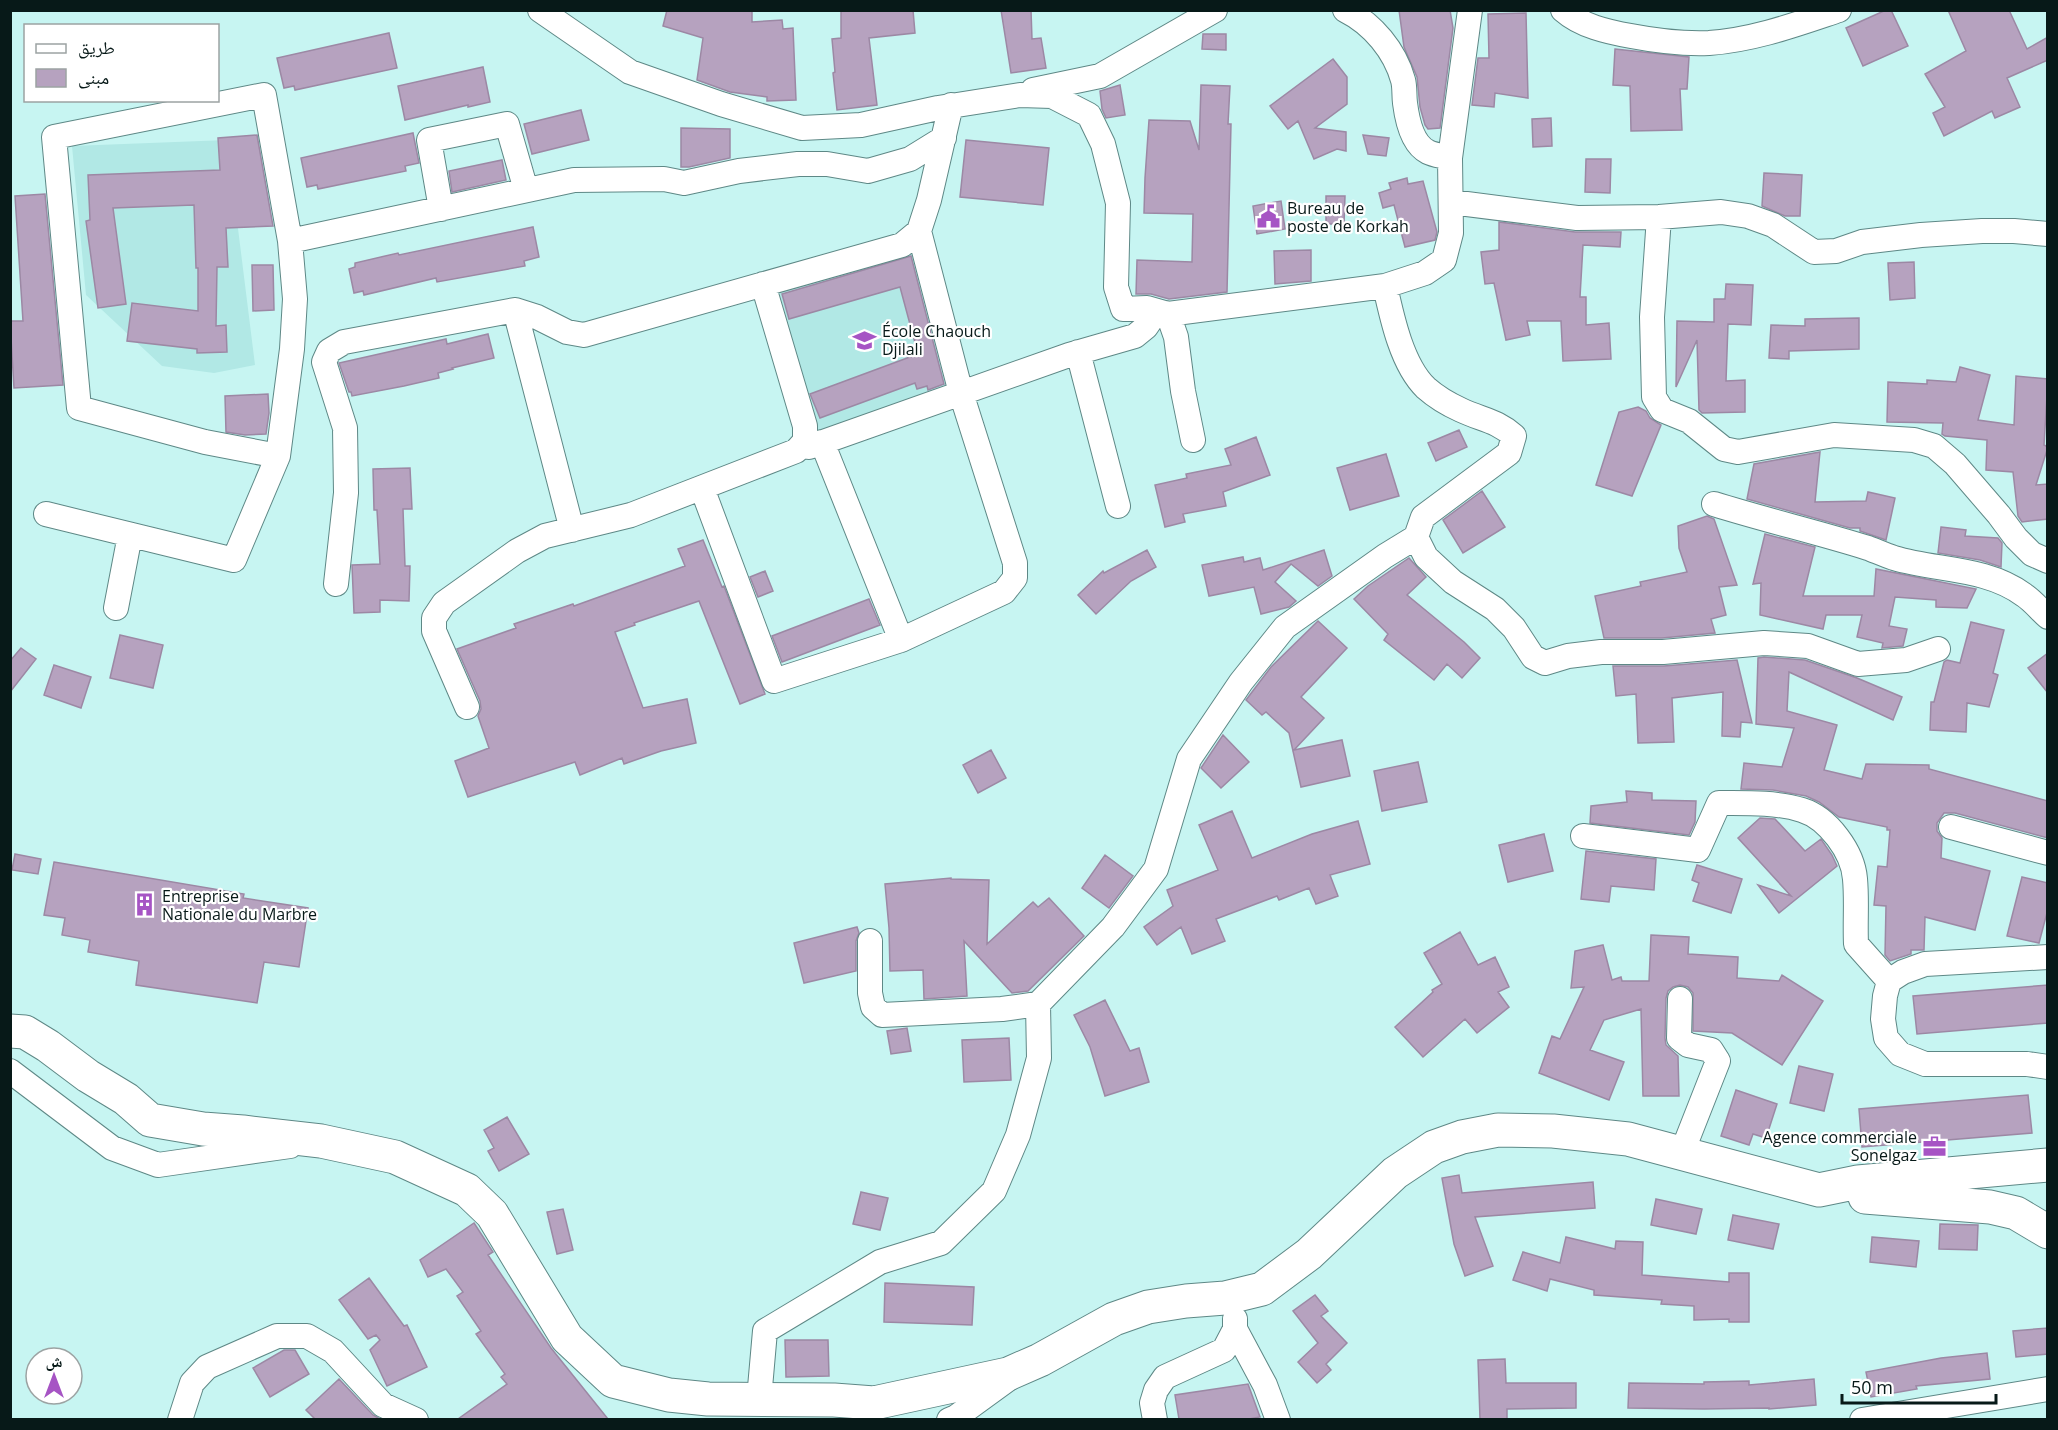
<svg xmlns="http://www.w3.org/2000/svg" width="2058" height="1430" font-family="'Open Sans','Noto Naskh Arabic',sans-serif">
  <rect width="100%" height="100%" fill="#c7f5f2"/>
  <!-- built -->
  <path fill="#b1e8e5" d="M227,140l28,225 -41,8 -52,-7 -76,-71 -14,-149z
    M914,249l42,142 -140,47 -43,-150z"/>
  <!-- building -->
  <path fill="#b6a2bf" stroke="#9c88a4" stroke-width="1.5" d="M667,10h85v12l30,-2 1,9 10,-1 3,72 -29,1v-4l-37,-5 -33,-12 6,-42 -40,-12z
    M841,10h72l2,23 -46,5 8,67 -40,5 -4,-37 2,-1 -3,-33 9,-1z
    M1001,10h30l1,29 9,-1 5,30 -35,5z
    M1399,10h51l3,18 -13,100 -12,1 -3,-4 -5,-18 -3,-30 -13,-30z
    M1886,10h5l17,36 -45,20 -17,-38z
    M1948,10h61l18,39 21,-12v23l-41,18 13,29 -25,11 -3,-7 -48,25 -11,-23 12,-6 -20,-33 41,-23z
    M1526,13l2,85 -33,-5 -1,14 -22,-2 6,-47h11l-1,-44z
    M389,33l8,35 -102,22 -1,-4 -10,2 -7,-30z
    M1203,34h23v16l-24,-1z
    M1615,49l74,8 -2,32h-7l2,41 -51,1 -1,-45 -17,-1z
    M1333,59l14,18v27l-32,24 31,4v19l-9,-2 -23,10 -16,-38 -10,8 -18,-23z
    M483,67l7,35 -22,5v-2l-63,15 -7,-34z
    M1120,85l5,30 -19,3 -4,-9 -2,-18z
    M1201,85l29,1 -2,38h3l-4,168 -58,7 -18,-5h-15l1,-34 55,2 1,-48 -49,-1 1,-35 4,-58 41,1 9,29z
    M581,110l8,30 -57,14 -8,-30z
    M1551,118l1,28 -19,1 -1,-28z
    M681,128l49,1v29l-41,9h-8z
    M413,133l6,30 -14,3 1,5 -88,18 -1,-4 -10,2 -6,-29z
    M257,135l16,91 -47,2 2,39h-11l-1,59 10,-1 1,27 -30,1v-4l-70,-8 5,-38 66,8v-43h-2l-2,-63 -81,3 13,96 -28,4 -12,-87 4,-1 -2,-45 132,-5 -2,-32z
    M1363,135l26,3 -3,18 -18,-2z
    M966,140l83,8 -6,57 -83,-8z
    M1586,159h25l-1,34 -25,-1z
    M502,160l4,20 -54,12 -3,-21z
    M1764,173l38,2 -2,41h-15l-23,-10z
    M1407,178l1,6 15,-3 14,51 -2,8 -30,7 -11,-42 -11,3 -4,-15 12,-4 -2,-6z
    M45,194l18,191 -49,3 -4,-67h13l-8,-125z
    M1326,196h19l-1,28h-18z
    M1281,201l4,28 -28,5 -4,-28z
    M1499,222l76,10h46l-1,15 -37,-2 -3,52h6v28l23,-2 2,36 -48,2 -2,-40h-34l3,14 -24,5 -12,-57 -9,1 -4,-32 18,-2z
    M533,227l6,30 -15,4 1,5 -88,16 -1,-4 -72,17 -1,-4 -9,2 -5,-24 6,-2v-4l43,-10 1,2z
    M1311,250v31l-36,3 -1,-33z
    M911,256l33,128 -16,6 -1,-4 -10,3 -2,-6 -95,35 -10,-24 108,-40 -18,-67 -111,32 -7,-25z
    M1914,262l1,36 -25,2 -2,-37z
    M252,265h21l1,45 -21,1z
    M1726,284l27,1 -2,40 -23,-1 -2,57 19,-1v32l-43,1 -3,-3 -2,-70 -21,47 1,-66 37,1v-23h11z
    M1859,318v31l-70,2v8l-20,-1 2,-33 34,1v-7z
    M488,334l6,24 -42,10 1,1 -15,4 1,5 -35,8 -52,10 -1,-4h-2l-10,-29 107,-24 1,5z
    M1960,367l30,8 -12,45 36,5 2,-49 32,3 -4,66 4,2 -12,38 12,-1v35l-26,3 -4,-6 -5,-44 -27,-2 1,-30 -42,-4 -3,-2 1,-11 -56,-1 1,-40 39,2v-4l29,2z
    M268,394l1,19 -3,21 -21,1 -19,-3 -1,-36z
    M1638,407l8,4 4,7 11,7 -29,71 -36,-11 23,-73z
    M1459,430l8,17 -31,14 -8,-18z
    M1256,437l14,38 -47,17 3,14 -43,8 2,8 -20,5 -10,-42 32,-7 -1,-4 45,-9 -6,-16z
    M1820,452l-5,50 51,-1 2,-9 27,6 -9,42 -26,-9v-3h-10l-103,-29 7,-35z
    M1386,454l13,42 -49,14 -13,-42z
    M410,468l2,41h-9l2,57h5l-1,35 -29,-1v12l-26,1 -2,-48 28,-1 -3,-54h-3l-1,-41z
    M1482,491l23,36 -42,26 -20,-33z
    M1707,516l7,3 23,66 -18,2 7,28 -15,4 4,14 -53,5h-58l-9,-42 46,-10 -1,-4 47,-10 -8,-24 -1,-22z
    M1941,527l25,3 -1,6 33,2 4,5 -1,24 -21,-7 -42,-7z
    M1765,534l50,13 -12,49h71l2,-27 100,20 -9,19 -31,-1v-7l-41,-3 -6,29 18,3 -4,17 -21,2 1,-5 -26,-6 5,-22h-36l-3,14 -63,-14 1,-32 -8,1z
    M703,540l19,47 2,-1 41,108 -25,10 -41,-103 -65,22 1,2 -20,7 28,76 44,-9 9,44 -35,8 -37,13 -2,-6 -42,17 -5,-13 -107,35 -13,-36 34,-13 -11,-32 3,-7 -1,-8 -23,-52 59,-21 -2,-4 59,-20 1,2 111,-40 -7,-17z
    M1147,550l9,17 -25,14 -35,33 -18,-19 25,-24 1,2z
    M1324,550l8,26 -14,10 -27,-22 -16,18 21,19 -7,6 -28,7 -7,-27 -45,9 -7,-31 41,-8 1,5 16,-4 3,12z
    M1409,558l17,19 -19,18 57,47 16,16 -18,20 -15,-14 -13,16 -50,-40 4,-6 -34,-35 14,-13z
    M765,571l8,20 -15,6 -8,-20z
    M869,599l11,26 -98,37 -10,-26z
    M1318,621l29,27 -46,49 23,21 -30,32 48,-10 8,36 -49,11 -12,-54 -23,-21 -4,3 -16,-15 25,-33z
    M1971,622l33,8 -11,43 5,2 -9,32 -22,-4 -1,29 -36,-2 1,-28h3l10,-40 3,-2 13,3z
    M120,635l43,10 -10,43 -43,-10z
    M21,648l15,11 -26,33v-31z
    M2048,653v40l-20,-25z
    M1764,657l41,3 52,18 45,19 -9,23 -104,-48 -2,39 50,14 -13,45 38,9 4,-15 63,1v4l119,32v37l-93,-25h-11l-7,10v8l5,7 -1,20 49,13 -15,59 -50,-13 -1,33h-13v4l-21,7 -5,-6 1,-49 -12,-1 4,-39 9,1 3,-37h-3v-3l-48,-10 -20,-15 -13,-6 -33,-6 -32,-1 3,-26 38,4 12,-39 -38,-4 2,-66z
    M1737,660l15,63 -11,-1 -1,15 -18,-1 1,-44 -51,6 2,44 -36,1 -2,-49 -20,2 -3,-30h51z
    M54,665l37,12 -10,31 -37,-13z
    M1223,735l26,27 -28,26 -20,-20z
    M991,750l15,28 -28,15 -15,-28z
    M1418,762l9,40 -45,9 -8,-40z
    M1626,791l26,2v7l44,1 -1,21 -6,13 -99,-12 1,-17 36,-4z
    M1232,811l20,47 60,-24 46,-13 12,43 -40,11 8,21 -22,8 -7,-16 -30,12 -2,-4 -61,23 9,22 -33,13 -11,-27 -24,18 -13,-18 29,-21 -6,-16 51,-20 -19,-45z
    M1760,818l15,1 30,32 16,-12 11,16 5,11 -58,47 -21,-28 33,11 -53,-58z
    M1544,834l9,37 -45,11 -9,-37z
    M1586,851l70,8 -2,31 -43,-4 -2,16 -28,-3z
    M15,854l26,5 -3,15 -26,-4z
    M1105,855l28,21 -24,32 -27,-20z
    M54,862l190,32 -1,4 65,10 -9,59 -35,-5 -7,41 -121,-18 3,-24 -51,-9 2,-12 -28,-5 3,-17 -21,-3z
    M1697,865l45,14 -11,34 -38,-12 6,-18 -7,-3z
    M2022,877l26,6v26l-9,34 -32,-7z
    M951,878v1l38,1 -2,64 46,-42 5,5 11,-9 35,38 -56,55 -16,2 -48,-52 3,55 -43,3 -1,-29 -33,1 -1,-43 -4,-44z
    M857,927l2,6 -3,8v30l-52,12 -10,-40z
    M1460,932l18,33 17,-8 14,30 -11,5 11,15 -32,26 -12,-14 -42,38 -28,-30 38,-35 -1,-2 10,-6 -18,-31z
    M1651,935l38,2 -1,17 50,3 -1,21 42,3 3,-6 41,26 -41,64 -50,-32 -39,-2v-38l-5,-6 -8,-2 -7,2 -5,4 -2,7 -1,40 1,7 12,11 1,40h-36l-2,-87 -37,11 -14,30 34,12 -15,38 -70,-27 13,-37 8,3 24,-52 -13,1 4,-37 28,-6 9,35 9,-3 1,4h27z
    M2048,985v38l-131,11 -4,-38z
    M1105,1000l25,51 9,-3 10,34 -44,14 -15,-49 -16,-32z
    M907,1028l4,23 -20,3 -4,-23z
    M1009,1038l2,42 -47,2 -2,-42z
    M1799,1066l34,8 -9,37 -34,-8z
    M1736,1090l41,14 -11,34 -13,-4 -4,11 -28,-9z
    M2028,1095l4,38 -170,14 -3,-38z
    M507,1117l22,37 -30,17 -11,-20 6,-3 -10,-18z
    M1459,1175l3,18 131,-11 2,26 -120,9 18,49 -28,10 -11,-32 -12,-66z
    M861,1192l27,6 -8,32 -27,-6z
    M1656,1199l46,10 -6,25 -45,-9z
    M563,1209l10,41 -16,4 -10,-42z
    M1733,1215l46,9 -6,25 -45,-9z
    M474,1223l19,29 -5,3 63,93 57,71h-150l49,-35 -6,-7 4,-3 -29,-40 5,-3 -24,-35 6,-4 -17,-23 -18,8 -8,-17z
    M1940,1224l38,1 -1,25 -38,-1z
    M1566,1237l49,12 1,-8 27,1 -1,33 87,7v-9h20v49h-20v-3l-35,1v-14l-33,-2 1,-4 -68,-5v-5l-44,-11 -3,12 -34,-11 10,-28 37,11z
    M1872,1237l47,4 -3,26 -46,-5z
    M369,1278l35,48 3,-1 20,42 -40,19 -17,-36 10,-10 -4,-5 -8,4 -29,-39z
    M885,1283l89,4 -2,38 -88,-3z
    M1315,1295l13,16 -7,5 26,27 -21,21 5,6 -14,13 -19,-21 20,-19 -25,-32z
    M2048,1328v26l-32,3 -3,-26z
    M785,1340h43l1,36 -43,1z
    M284,1350h11l14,24 -39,23 -17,-29z
    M1987,1353l3,26 -74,7 1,3 -46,8 -5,-25 75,-14z
    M1505,1359l1,24h70v25l-69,1v10h-27l-2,-59z
    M339,1379l34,36 7,4h-65l-9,-9z
    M1814,1379l2,26 -47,4v-1l-65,1 -76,-1 1,-25 75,1v-2l45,-1v4z
    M1248,1384l12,33 -11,2h-70l-4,-24z"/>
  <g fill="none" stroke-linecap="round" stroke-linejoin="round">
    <defs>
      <path id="minor" d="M540,10l90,62 91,32 81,24 59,-3 77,-17 82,-13 32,1 37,19 14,29 15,59 -2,84 7,22 24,-1 21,6 217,-28 40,-13 19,-13 7,-27 -1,-75 20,-148
        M1345,10c28,14 50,41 58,70 2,7 1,16 2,23 2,16 7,41 23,49 6,3 15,4 22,6
        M1563,10c18,16 45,22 68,26 26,5 52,8 78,7 45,-3 88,-19 130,-33
        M1033,90l67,-14 115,-66
        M1451,202l126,16 82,-1 62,-5 27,4 25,9 41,27 22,-1 26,-9 59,-7 61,-4h32l34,3
        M441,209l-12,-69 78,-16 19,66
        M1659,217l-7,100 2,80 8,13 27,11 35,28 14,3 96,-17 80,5 20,6 21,18 44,51 17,23 16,16 16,7
        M290,241l284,-61 90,-1 20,4 55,-12 59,-7h29l41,7 42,-12 34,-21
        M1385,286c7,32 17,79 41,102 9,8 24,17 35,22 21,10 35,10 53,26l-5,17 -86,64 -7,20 10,20 27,25 42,27 19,19 19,29 12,6 23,-7 33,-4h62l101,-9 44,3 50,18 48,-4 32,-11
        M515,310l57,220
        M1168,314l8,23 7,54 10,49
        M1078,352l40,154
        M809,447l260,-92 66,-19 11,-9 11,-16
        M702,488l72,193 127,-41 -79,-198
        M1714,504c51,16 103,28 154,44 8,3 17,7 26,10 43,13 92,9 130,37 9,6 16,15 24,22
        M46,514l188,46 44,-104 14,-107 3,-50 -5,-58 -26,-146 -210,42 25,271 126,34 73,14
        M336,584l10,-91 -1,-65 -21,-66 5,-11 15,-9 171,-32 22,7 30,15 17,3 318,-90 17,-14 10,-31 22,-95
        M116,608l14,-73
        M901,640l103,-48 11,-14v-15l-54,-170 -42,-162
        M467,707l-33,-76v-13l10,-15 73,-52 28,-15 86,-21 165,-64 9,-10v-15l-42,-142
        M1951,827l97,26
        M1583,836l115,14 21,-47c27,0 57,-1 83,7 26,8 51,42 53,69 2,21 0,43 1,65l33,37
        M870,941v52l3,14 9,8 120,-6 36,-5
        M2048,957l-123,7 -22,8 -14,9 -4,15 -2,23 3,19 14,16 25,10h102l21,3
        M1680,999l-1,39 9,7 23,5 7,11 -37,94
        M10,1071l102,77 46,17 132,-19
        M1235,1319v10l30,56 13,35
        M759,1399l6,-68 115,-69 61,-19 53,-52 24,-56 21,-77 -1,-54 75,-77 43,-58 33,-110 52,-77 44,-55 100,-71 31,-19
        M180,1420l12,-37 15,-16 70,-31h30l26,15 50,54 33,15
        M949,1420l7,-3 55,-40
        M1155,1420l-3,-17 4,-13 9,-13 59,-27 11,-21
        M1862,1420l186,-31"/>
      <path id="secondary" d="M10,1031l15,1 23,14 40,30 38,23 24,21 53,9 40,3 78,9 74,16 72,33 25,24 75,124 46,43 56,14 39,4 126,1 40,3 134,-29 32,-14 74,-41 34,-12 38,-6 39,-3 37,-9 47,-35 86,-81 39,-26 28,-10 36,-7 55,1 75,8 191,51 39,-8 190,-17
        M1865,1197l125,10 26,6 32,19"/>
    </defs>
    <!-- minor casing -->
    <use href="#minor" stroke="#5e8886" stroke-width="26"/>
    <!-- secondary casing -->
    <use href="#secondary" stroke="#5e8886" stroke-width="35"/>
    <!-- minor -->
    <use href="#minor" stroke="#fff" stroke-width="24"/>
    <!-- secondary -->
    <use href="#secondary" stroke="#fff" stroke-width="33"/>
  </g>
  <!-- icons -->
  <defs>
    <symbol id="civic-bare" viewBox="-9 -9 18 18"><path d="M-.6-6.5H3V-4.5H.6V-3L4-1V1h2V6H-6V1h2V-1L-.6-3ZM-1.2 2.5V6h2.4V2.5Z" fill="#a654c4" stroke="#fff" stroke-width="2.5" paint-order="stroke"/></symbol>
    <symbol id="school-bare" viewBox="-9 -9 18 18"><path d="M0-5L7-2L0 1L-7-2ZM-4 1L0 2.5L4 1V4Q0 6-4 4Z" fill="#a654c4" stroke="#fff" stroke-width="2.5" paint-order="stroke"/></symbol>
    <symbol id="building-bare" viewBox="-9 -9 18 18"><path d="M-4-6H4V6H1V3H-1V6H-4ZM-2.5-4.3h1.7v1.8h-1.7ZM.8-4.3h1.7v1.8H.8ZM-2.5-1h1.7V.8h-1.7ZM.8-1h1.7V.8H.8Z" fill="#a654c4" stroke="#fff" stroke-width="2.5" paint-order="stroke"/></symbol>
    <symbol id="office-bare" viewBox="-9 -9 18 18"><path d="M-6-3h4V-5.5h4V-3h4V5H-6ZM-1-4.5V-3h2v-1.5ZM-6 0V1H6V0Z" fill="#a654c4" stroke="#fff" stroke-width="2.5" paint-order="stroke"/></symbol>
  </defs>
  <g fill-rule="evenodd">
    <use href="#civic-bare" x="1252" y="200" width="33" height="33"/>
    <use href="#school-bare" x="848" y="324" width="33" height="33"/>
    <use href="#building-bare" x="128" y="888" width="33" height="33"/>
    <use href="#office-bare" x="1918" y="1130" width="33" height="33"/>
  </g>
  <g text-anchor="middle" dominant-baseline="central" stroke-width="4.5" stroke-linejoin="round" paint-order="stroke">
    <!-- poi labels -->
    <g font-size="16" fill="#071918" stroke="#fff" text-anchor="start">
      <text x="1287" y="208">Bureau de<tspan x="1287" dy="18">poste de Korkah</tspan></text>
      <text x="882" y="331">École Chaouch<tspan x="882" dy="18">Djilali</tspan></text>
      <text x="162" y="896">Entreprise<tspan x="162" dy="18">Nationale du Marbre</tspan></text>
      <text x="1917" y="1137" text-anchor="end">Agence commerciale<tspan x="1917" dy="18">Sonelgaz</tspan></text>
    </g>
  </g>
  <!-- border -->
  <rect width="2058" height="1430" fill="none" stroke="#071918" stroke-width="24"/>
  <!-- legend -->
  <rect x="24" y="24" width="195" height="78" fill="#ffffff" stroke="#9ca3a3" stroke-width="1.5"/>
  <rect x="36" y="44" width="30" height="9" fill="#ffffff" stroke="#9ca3a3" stroke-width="1.5"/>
  <text x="78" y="54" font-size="18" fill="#071918">طريق</text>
  <rect x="36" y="69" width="30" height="18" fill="#b6a2bf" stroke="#9ca3a3" stroke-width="1.5"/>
  <text x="78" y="84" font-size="18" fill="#071918">مبنى</text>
  <!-- north arrow -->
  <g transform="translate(54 1376)"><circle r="28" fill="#ffffff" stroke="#9ca3a3" stroke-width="1.5"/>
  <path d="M0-4.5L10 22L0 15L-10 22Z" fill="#a654c4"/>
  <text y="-9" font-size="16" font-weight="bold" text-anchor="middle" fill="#071918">ش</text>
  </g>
  <!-- scale -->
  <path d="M1842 1394v9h154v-9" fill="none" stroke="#071918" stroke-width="3"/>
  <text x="1851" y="1394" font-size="18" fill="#071918" stroke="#ffffff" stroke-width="4.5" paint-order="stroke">50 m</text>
</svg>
